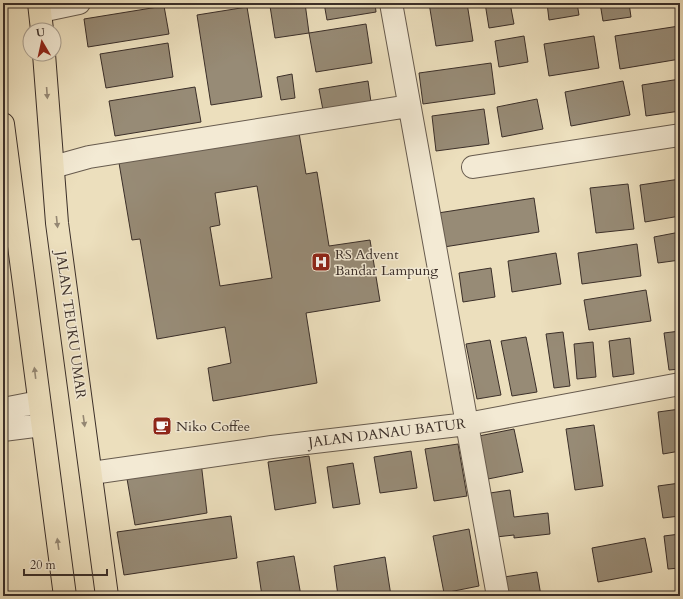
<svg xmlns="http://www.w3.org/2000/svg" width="683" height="599" font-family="Cardo,serif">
  <rect width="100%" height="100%" fill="#ecdfbd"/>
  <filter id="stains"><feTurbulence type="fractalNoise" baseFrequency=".005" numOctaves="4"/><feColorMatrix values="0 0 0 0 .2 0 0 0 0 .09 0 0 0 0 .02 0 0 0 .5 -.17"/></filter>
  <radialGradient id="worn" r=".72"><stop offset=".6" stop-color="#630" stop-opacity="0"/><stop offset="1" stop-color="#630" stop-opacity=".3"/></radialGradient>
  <!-- building -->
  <path fill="#978b76" stroke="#3b2f29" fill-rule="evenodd" d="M286,3h19l4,30 -34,5 -5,-32z
    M324,3h51l1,9 -49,8z
    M429,3h38l6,38 -37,5z
    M485,3h25l4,21 -25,4z
    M547,3h30l2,12 -30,5z
    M600,3h29l2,14 -28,4z
    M164,6l5,28 -81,13 -4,-28z
    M247,7l15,90 -51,8 -14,-90z
    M366,24l6,39 -56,9 -7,-39z
    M679,26l1,33 -60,10 -5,-33z
    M524,36l4,26 -29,5 -4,-26z
    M594,36l5,32 -50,8 -5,-32z
    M168,43l5,34 -67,11 -6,-34z
    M491,63l4,31 -72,10 -4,-31z
    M292,74l3,24 -14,2 -4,-23z
    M680,79v32l-34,5 -4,-31z
    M368,81l3,21 -48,8 -4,-21z
    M623,81l7,34 -59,11 -6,-34z
    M195,87l6,35 -86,14 -6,-35z
    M537,99l6,30 -41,8 -5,-30z
    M484,109l5,35 -53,7 -4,-35z
    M298,127l8,47 11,-2 12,74 41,-6 10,61 -74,12 11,70 -104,18 -5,-33 23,-5 -6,-36 -68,12 -17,-100 -8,1 -14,-83zM257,186l15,92 -52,8 -10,-59 10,-2 -5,-32z
    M680,179v37l-35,6 -5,-37z
    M628,184l6,45 -38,4 -6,-45z
    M534,198l5,34 -95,15 -6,-34z
    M680,232v28l-22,3 -4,-26z
    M637,244l4,32 -59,8 -4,-31z
    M556,253l5,31 -49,8 -4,-31z
    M491,268l4,29 -32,5 -4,-29z
    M646,290l5,31 -62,9 -5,-30z
    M680,331v38l-11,1 -5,-37z
    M563,332l7,54 -16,2 -8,-54z
    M526,337l11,55 -25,4 -11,-55z
    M630,338l4,36 -21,3 -4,-36z
    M490,340l11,55 -24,4 -11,-55z
    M593,342l3,35 -19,2 -3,-35z
    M680,409v42l-17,3 -5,-42z
    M594,425l9,61 -28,4 -9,-61z
    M514,429l9,43 -35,7 -9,-43z
    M458,444l9,52 -33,5 -9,-52z
    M411,451l6,37 -37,5 -6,-36z
    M309,456l7,47 -41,7 -7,-48z
    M201,462l6,51 -72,12 -9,-52z
    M353,463l7,41 -27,4 -6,-41z
    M680,483v33l-17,2 -5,-32z
    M510,490l4,27 34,-4 2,21 -36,4v-3l-18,2 -6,-44z
    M3,501l4,24 -4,1z
    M231,516l6,42 -113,17 -7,-43z
    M469,529l10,57 -35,7 -11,-57z
    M680,534v34l-12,1 -4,-33z
    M645,538l7,34 -54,10 -6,-34z
    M294,556l7,40h-39l-5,-34z
    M385,557l6,39h-53l-4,-30z
    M537,572l4,24h-34l-3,-19z
    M650,592l1,4h-28z"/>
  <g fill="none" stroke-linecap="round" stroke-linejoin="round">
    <defs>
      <path id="minor" d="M391,3l107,593
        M41,11l38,-8
        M53,167l36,-10 320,-51
        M473,167l207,-32
        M3,409l36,-7
        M3,430l39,-5
        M92,473l180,-26 195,-23 213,-40"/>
      <path id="highway" d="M39,3l3,27
        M44,54l13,169 50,373
        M3,124l62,472"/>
    </defs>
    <!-- minor casing -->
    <use href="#minor" stroke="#675b4e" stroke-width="24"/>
    <!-- highway casing -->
    <use href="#highway" stroke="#3b2f29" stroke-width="24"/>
    <!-- minor -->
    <use href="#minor" stroke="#f3ead4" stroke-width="22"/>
    <!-- highway -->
    <use href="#highway" stroke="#ecdfbd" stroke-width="22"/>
  </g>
  <!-- one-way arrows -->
  <defs><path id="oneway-solid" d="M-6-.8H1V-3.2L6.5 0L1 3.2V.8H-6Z"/></defs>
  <g fill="#948773">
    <use href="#oneway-solid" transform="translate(47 93) rotate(86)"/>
    <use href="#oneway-solid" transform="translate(57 222) rotate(84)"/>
    <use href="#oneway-solid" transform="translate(35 373) rotate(-97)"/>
    <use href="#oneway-solid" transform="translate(84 421) rotate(82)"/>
    <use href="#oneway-solid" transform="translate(58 544) rotate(-98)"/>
  </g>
  <!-- icons -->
  <defs>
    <symbol id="hospital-square" viewBox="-11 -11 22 22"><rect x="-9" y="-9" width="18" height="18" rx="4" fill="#8f2418" stroke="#f3ead4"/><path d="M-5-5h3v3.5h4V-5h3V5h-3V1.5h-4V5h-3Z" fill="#fff"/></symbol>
    <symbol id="cafe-square" viewBox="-11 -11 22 22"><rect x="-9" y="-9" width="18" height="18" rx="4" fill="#8f2418" stroke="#f3ead4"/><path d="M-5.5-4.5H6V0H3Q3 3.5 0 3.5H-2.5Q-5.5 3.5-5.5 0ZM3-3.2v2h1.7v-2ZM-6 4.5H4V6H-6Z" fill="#fff"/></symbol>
  </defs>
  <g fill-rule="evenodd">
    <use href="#hospital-square" x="310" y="251" width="22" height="22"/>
    <use href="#cafe-square" x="151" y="415" width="22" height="22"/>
  </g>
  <g text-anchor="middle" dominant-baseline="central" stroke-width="3" stroke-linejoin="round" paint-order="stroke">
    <!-- poi labels -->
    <g font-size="14" fill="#3b2f29" stroke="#f3ead4" text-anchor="start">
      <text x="335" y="254">RS Advent<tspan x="335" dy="16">Bandar Lampung</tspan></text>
      <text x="176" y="426">Niko Coffee</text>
    </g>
    <!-- street labels -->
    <g font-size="14" fill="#3b2f29" stroke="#f3ead4">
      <text transform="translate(71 325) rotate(82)">JALAN TEUKU UMAR</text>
      <text transform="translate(387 433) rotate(-7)">JALAN DANAU BATUR</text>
    </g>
  </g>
  <!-- margin -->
  <rect width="683" height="599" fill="none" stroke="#ecdfbd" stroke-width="16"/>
  <rect x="4" y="4" width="675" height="591" fill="none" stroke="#3b2f29" stroke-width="2"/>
  <rect x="8" y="8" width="667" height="583" fill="none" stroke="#3b2f29"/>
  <!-- north arrow -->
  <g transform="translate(42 42) rotate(351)"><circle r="19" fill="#f3ead4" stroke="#a99f90"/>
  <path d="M0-3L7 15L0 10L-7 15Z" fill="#8f2418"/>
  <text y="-6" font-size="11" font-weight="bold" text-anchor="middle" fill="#3b2f29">U</text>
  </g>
  <!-- scale -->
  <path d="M24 569v6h83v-6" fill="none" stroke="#3b2f29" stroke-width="2"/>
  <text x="30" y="569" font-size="12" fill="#3b2f29" stroke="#f3ead4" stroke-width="3" paint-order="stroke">20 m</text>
  <rect width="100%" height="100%" filter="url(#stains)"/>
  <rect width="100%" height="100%" fill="url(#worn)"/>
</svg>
